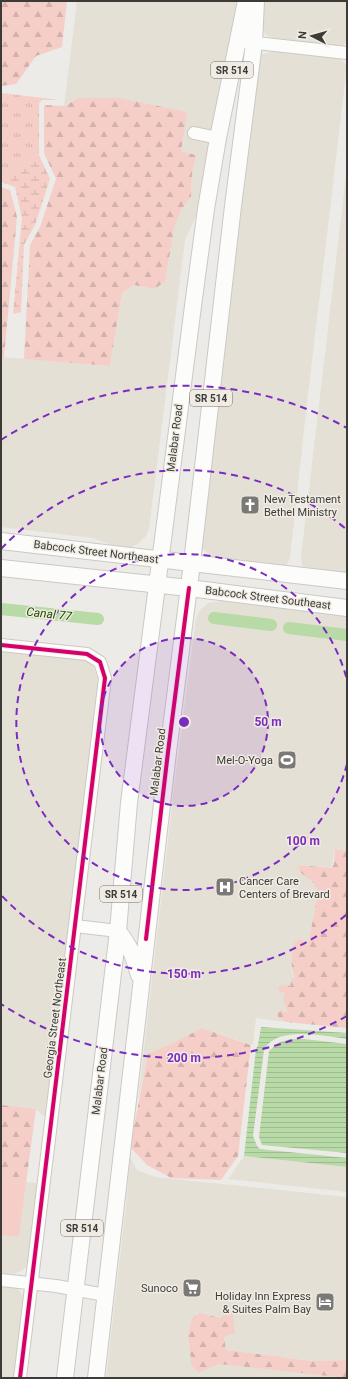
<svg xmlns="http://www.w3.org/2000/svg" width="348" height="1379" font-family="Roboto,sans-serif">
  <defs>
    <pattern id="grass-tufts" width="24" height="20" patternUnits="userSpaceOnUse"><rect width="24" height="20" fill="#f5cec8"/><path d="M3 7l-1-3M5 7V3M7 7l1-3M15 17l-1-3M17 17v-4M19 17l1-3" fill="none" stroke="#d3b2ad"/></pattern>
    <pattern id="forest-firs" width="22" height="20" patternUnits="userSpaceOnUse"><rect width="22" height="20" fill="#f5cec8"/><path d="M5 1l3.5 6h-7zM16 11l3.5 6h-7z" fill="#d3b2ad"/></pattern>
    <pattern id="wetland-marsh" width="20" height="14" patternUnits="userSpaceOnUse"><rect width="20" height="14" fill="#f5cec8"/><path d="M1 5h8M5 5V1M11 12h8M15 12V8" fill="none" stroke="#d3b2ad"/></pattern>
    <pattern id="water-rules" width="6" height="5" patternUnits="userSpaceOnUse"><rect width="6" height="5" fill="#b7daa6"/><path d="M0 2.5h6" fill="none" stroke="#9ebc90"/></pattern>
  </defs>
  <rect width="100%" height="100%" fill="#edebe7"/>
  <!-- built -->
  <path fill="#e5e0d6" d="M77,1h162l-39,207 -15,32 -36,289 -3,7 -8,8 -10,4h-8l-6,-2 -21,-8 -92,-11v-163l3,-7 106,9 12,-73 12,-8 20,4 11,-7 9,-53 7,-19 10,-13 1,-23 4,-19 -15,-4 -103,-53 -14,8z
    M258,1h89v41l-4,3h-11l-55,-6 -11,-4 -7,-9z
    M276,51l61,7 6,3 4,5 -40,337 -17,155 -4,8 -67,-7 -9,-4 -7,-6 -3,-7 53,-479 10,-9z
    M347,167v407l-42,-5 -3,-4 -1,-8z
    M223,601l124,14v236l-12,-2 -3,19 -34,-3 2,7 15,12 3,8 -10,55 -15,1 -1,24 3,6 -10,15 3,19h-4l-5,6 7,4 -30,-4 -3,27 -51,-17 -23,12 -31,14 -10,47 36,-313 22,-170 5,-9 7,-6z
    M1,650l83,9 8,6 6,13 -11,104 -40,334 -5,-1 -6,-6 -35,-4z
    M244,1156l103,11v25l-119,-13z
    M130,1157l7,13 18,7 192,20v163l-35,1 -86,-11 -2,-13 9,-23 -42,45v6l7,8 21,-9 128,12v2h-241l20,-172z
    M1,1179l34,4 4,2 -10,78 -6,7 -9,4 -13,-1z
    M1,1285l13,2 5,3 4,6 2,13 -10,69h-14z"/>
  <!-- grass -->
  <path fill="url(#grass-tufts)" d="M1,93l59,7h-18l-3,3v48l-10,12 -28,15z"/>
  <!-- forest -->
  <path fill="url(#forest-firs)" d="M1,1h66l-5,46 -26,9 -20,28 -15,2z
    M78,98h41l68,14 -6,39 15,4 -4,19 -1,23 -10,13 -7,19 -9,53 -11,7 -20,-4 -12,8 -12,73 -86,-7 6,-114 10,-18 16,-48 -12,-26v-48l21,1z
    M1,187l9,3 7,27 -13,140 -3,7z
    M335,849l12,2v177l-61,-6 -7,-4 -2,-4 4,-4 3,2h4l-5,-12 2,-7 -5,-1 -2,-4 3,-3 9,1 2,-7 3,-1c-5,-11 -4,-25 0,-36l6,-3 7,7 10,-54 -3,-8 -15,-12 -2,-7 34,3 2,-4z
    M202,1028l49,17 -13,111 -17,24 -50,-2 -24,-13 -17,-18 18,-93 31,-14z
    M1,1105l35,4 -10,74 -25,-4z
    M232,1310l3,23 -11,4 2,13 86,11 35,-1v18l-128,-14 -21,9 -7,-8v-6l-3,-24 4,-17 8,-5 20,5z"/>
  <!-- wetland -->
  <path fill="url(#wetland-marsh)" d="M39,151v4l11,24 -15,46 -11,20 -3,67 -8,2 9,-96 -7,-31 -14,-5v-4l28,-15z"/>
  <!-- park -->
  <path fill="#f5cec8" d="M1,1179l25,4 -7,54 -18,-2z"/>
  <!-- water -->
  <path fill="url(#water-rules)" d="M261,1027l86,6v6c-22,-3 -71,-14 -83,11l-11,86 4,10 3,3 87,9v9l-103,-11 12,-107 2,-4z
    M290,1039h14l43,5v109l-85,-8 -3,-8 10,-86 9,-8z"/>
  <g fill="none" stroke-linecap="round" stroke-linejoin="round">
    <!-- canal -->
    <path stroke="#b7daa6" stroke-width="12" d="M1,609l97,10
      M214,618l57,7
      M289,628l58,7"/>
    <defs>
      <path id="minor" d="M238,41l109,12
        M194,133l24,5
        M1,645l86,9 13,8 5,16 -85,700
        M75,926l43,5
        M1,1280l55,6 49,9"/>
      <path id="major" d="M1,541l346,40
        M1,568l188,20 158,20
        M118,931c12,15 16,26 21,44
        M65,1378l53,-447 11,-128 64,-497 13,-97 12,-71 28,-137
        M96,1378l72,-626 24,-189 41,-357 21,-163 2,-42"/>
    </defs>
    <!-- minor casing -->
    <use href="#minor" stroke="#cbc9c6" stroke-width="14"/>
    <!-- major casing -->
    <use href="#major" stroke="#cbc9c6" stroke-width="18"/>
    <!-- minor -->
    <use href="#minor" stroke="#fcfcfb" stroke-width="12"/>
    <!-- major -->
    <use href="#major" stroke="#fcfcfb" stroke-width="16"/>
    <defs>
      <path id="cycleway" d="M1,645l86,9 13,8 5,16 -85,700
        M146,939l22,-187 21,-164"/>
    </defs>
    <!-- cycleway casing -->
    <use href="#cycleway" stroke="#f0ece4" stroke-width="6"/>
    <!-- cycleway -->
    <use href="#cycleway" stroke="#d6006c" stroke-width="4"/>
  </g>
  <!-- distance rings -->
  <circle cx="184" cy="722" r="84" fill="#7b2cbf" fill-opacity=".12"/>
  <g fill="none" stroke="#7b2cbf" stroke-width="2" stroke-dasharray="7 5">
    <circle cx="184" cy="722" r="84"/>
    <path d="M347 764A168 168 0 1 1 347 680"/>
    <path d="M346 915A252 252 0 0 1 1 895M1 549A252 252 0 0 1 346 529"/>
    <path d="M347 1016A336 336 0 0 1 1 1004M1 440A336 336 0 0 1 347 428"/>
  </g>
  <!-- icons -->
  <defs>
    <symbol id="church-square" viewBox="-11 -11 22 22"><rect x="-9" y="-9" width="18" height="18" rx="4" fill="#7b7975" stroke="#f0ece4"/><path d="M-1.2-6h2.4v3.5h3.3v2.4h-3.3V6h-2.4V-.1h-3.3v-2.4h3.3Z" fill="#fff"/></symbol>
    <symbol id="stadium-square" viewBox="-11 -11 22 22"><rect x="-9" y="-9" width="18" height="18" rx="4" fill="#7b7975" stroke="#f0ece4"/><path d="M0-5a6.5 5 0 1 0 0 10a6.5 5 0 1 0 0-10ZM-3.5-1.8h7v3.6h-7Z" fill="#fff"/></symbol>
    <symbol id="hospital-square" viewBox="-11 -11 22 22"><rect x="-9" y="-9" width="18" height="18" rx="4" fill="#7b7975" stroke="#f0ece4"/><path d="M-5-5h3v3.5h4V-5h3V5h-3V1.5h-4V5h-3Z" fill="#fff"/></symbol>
    <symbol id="supermarket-square" viewBox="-11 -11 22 22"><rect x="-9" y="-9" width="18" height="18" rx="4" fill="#7b7975" stroke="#f0ece4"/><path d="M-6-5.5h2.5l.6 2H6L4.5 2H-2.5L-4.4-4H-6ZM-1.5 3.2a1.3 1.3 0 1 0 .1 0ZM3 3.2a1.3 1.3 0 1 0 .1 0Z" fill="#fff"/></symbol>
    <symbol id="hotel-square" viewBox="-11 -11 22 22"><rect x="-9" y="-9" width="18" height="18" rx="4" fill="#7b7975" stroke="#f0ece4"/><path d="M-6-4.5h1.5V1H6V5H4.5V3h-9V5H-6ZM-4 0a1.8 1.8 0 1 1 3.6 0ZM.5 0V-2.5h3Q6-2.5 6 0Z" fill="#fff"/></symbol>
  </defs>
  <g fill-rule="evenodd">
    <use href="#church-square" x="239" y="494" width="22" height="22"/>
    <use href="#stadium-square" x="276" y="749" width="22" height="22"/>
    <use href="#hospital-square" x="214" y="876" width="22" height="22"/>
    <use href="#supermarket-square" x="181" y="1277" width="22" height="22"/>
    <use href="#hotel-square" x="314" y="1291" width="22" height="22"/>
  </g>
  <g text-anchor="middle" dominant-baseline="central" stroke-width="3" stroke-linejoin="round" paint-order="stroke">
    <!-- shield labels -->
    <g fill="#f0ece4" stroke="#73706c" stroke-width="1">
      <rect x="211" y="62" width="42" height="16" rx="3"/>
      <rect x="190" y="390" width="42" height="16" rx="3"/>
      <rect x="100" y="886" width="42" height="16" rx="3"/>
      <rect x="61" y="1220" width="42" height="16" rx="3"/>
    </g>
    <g font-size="10" font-weight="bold" fill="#3d3b38">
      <text x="232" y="70">SR 514</text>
      <text x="211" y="398">SR 514</text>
      <text x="121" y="894">SR 514</text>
      <text x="82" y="1228">SR 514</text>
    </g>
    <!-- street labels -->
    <g font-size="11" fill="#3d3b38" stroke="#f0ece4">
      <text transform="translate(175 438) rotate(-83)">Malabar Road</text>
      <text transform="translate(96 552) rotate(7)">Babcock Street Northeast</text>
      <text transform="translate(268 598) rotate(7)">Babcock Street Southeast</text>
      <text transform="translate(158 762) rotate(-83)">Malabar Road</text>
      <text transform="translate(55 1018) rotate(-83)">Georgia Street Northeast</text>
      <text transform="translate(100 1081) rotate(-83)">Malabar Road</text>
    </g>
    <!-- poi labels -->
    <g font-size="11" fill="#3d3b38" stroke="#f0ece4" text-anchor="end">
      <text x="264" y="499" text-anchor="start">New Testament<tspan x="264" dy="13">Bethel Ministry</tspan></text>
      <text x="273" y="760">Mel-O-Yoga</text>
      <text x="239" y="881" text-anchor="start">Cancer Care<tspan x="239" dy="13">Centers of Brevard</tspan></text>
      <text x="178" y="1288">Sunoco</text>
      <text x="311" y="1296">Holiday Inn Express<tspan x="311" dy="13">&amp; Suites Palm Bay</tspan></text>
    </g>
    <!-- water labels -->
    <g font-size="12" font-style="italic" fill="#1f4d00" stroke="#f0ece4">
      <text transform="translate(49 614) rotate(6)">Canal 77</text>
    </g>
  </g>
  <circle cx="184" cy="722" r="6" fill="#7b2cbf" stroke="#f0ece4" stroke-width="2"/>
  <g font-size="12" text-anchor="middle" font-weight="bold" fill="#7b2cbf" stroke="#f0ece4" stroke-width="3" stroke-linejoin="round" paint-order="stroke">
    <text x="268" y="726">50 m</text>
    <text x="303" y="845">100 m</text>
    <text x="184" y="978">150 m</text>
    <text x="184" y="1062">200 m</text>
  </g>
  <!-- border -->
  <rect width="348" height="1379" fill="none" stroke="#3d3b38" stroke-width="4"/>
  <!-- north arrow -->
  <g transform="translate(312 36) rotate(276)" stroke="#f0ece4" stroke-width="3" paint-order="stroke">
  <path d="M0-3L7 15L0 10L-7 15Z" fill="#3d3b38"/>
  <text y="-6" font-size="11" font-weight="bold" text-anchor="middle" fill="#3d3b38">N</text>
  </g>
</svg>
